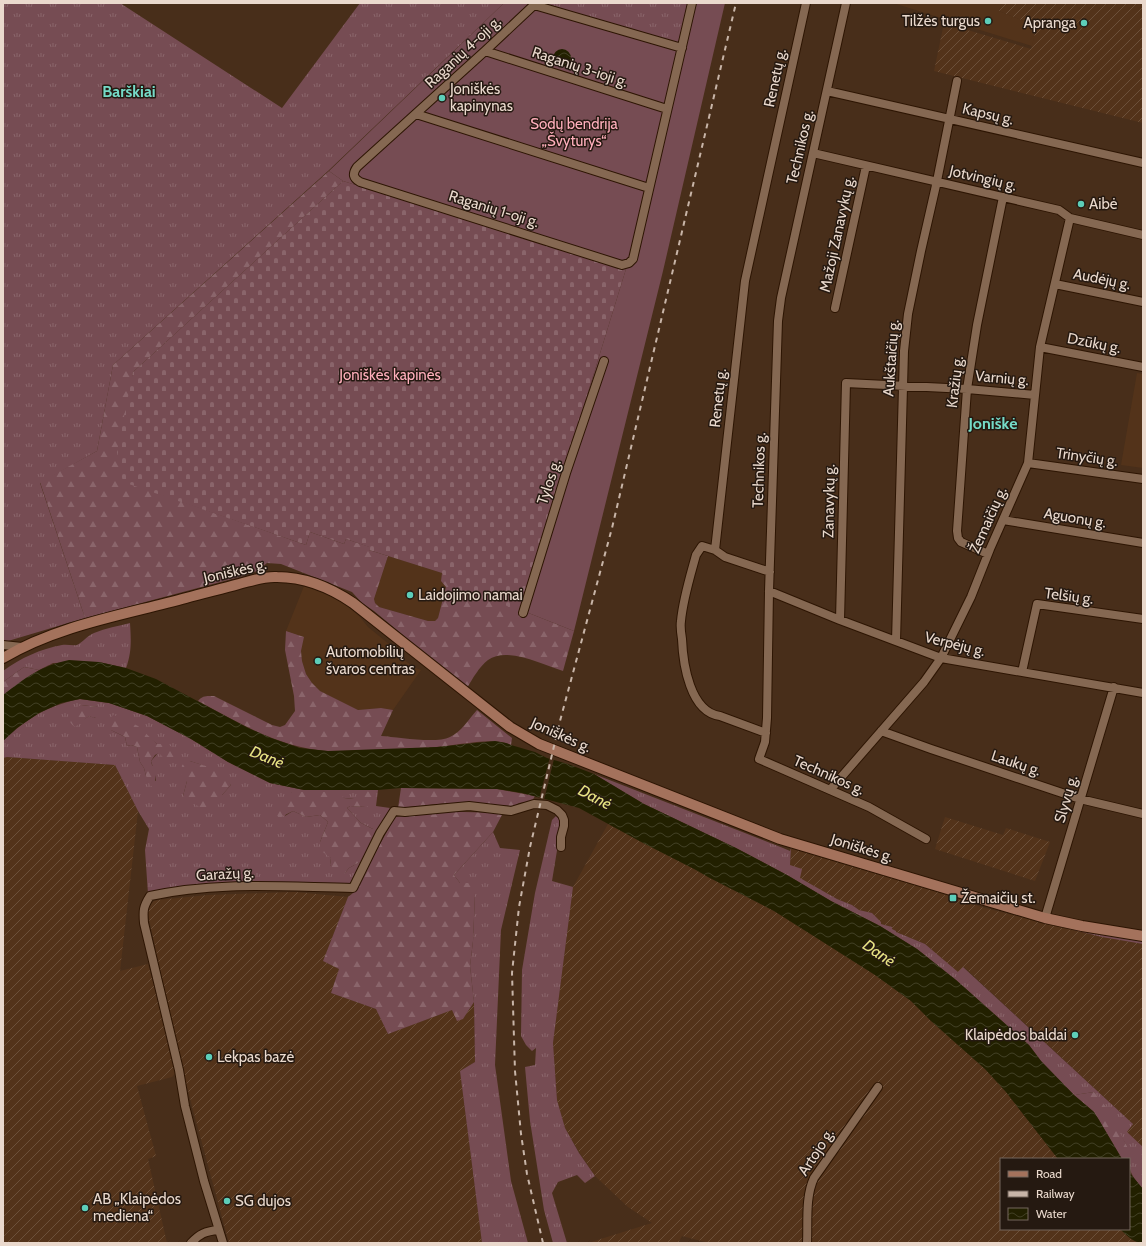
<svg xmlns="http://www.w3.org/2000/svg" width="1146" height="1246" font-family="Cabin,sans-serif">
  <defs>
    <pattern id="industrial-furrows" width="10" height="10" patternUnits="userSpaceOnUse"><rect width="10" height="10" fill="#53331a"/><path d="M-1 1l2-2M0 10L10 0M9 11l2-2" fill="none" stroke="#6c503a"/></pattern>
    <pattern id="grass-tufts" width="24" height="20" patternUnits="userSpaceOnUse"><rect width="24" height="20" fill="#764c53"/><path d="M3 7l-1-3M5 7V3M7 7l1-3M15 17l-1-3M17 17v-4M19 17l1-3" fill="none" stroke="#8a656b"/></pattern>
    <pattern id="forest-firs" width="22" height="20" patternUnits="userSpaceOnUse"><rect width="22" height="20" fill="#764c53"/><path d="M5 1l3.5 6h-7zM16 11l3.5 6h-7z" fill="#8a656b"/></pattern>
    <pattern id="cemetery-stones" width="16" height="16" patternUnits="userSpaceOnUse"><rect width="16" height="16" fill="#764c53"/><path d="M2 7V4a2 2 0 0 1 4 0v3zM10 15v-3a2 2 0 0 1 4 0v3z" fill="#8a656b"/></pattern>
    <pattern id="water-waves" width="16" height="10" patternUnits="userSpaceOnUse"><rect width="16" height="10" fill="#222000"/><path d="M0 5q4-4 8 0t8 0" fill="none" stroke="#424024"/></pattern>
  </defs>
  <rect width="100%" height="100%" fill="#482e1a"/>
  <!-- built -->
  <path fill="#53331a" d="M893,3h109l-3,8 38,15 -5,20z
    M1137,373l6,1v94l-22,-3z
    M388,556l54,17 -1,8 5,6 -8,31 -3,3h-7l-49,-14 -4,-4 -1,-4z
    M304,586l30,11 11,7 14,12 9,11 32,26 1,4 12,10 8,3 -28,40 -12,-2 -23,2 -38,-19 -8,-8 -6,-9 -4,-13 -1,-10 3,-14 -18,-6z"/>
  <!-- industrial -->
  <path fill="url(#industrial-furrows)" d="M1002,3h141v120l-209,-52 10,-48 87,26 6,-23 -38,-15z
    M7,757l108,8 23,46 -18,160 28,-7 29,107 -5,6 -35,9 19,70 -8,3 19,84h-164v-485z
    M945,817l58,18 3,-7 44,14 -15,39 -100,-32z
    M608,824l88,46 12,7 66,34 53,33 48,31 36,26 20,20 54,48 21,23 52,67h-57v70h119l14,11 5,3h-430l-27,-7 -4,7h-90l64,-20 -24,-16 -33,-31 -16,-24 -14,-24 -8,-28 -4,-57 20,-156z
    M791,848l125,36 65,23 121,30 41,7v203l-17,-15 7,-8 -169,-157 -6,6 -33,-29 -29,-12 -4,-3v-2l-11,-3 -9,-11 -13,-3 -7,-5 -15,-6 -38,-21 -9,-13z
    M295,892l53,5 -25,64 16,8 -8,24 45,16 12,25 64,-24 11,9 11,-17 1,60 -15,9 22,172h-253l-36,-133 -23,-92 -23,-109 7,-8 4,-1 50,-5z"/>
  <!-- grass -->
  <path fill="url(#grass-tufts)" fill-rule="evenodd" d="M3,3h117l162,105 78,-105h144l-176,168 -215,194 -16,86 -57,32 45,135 -77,23h-4l-1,-3z
    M540,3h148l-9,43z
    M130,623c1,16 2,29 -4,45l-27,-6 -46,1 -14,7 -15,-3 -21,15v-11c18,-13 37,-22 59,-26 5,-1 10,1 15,0 6,-3 10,-9 17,-12 12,-5 24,-7 36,-10z
    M80,699l29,4 38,13 44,23 37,23 42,21 34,7h74l-2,16 14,2 -40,77 -71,-2 -131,11 -3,-44 4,-21 -11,-18 -23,-46 -108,-8 -4,1v-17c24,-23 44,-35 77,-42zM81,705l17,2 -3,11 -6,-2 -6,4zM111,730l36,6 10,8h9l-15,17 5,14v6l-10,-5 -2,-8 -4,-6 -3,-15 -6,-2 -4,1 -2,-9zM190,761c15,5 31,10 41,24l-9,10 -39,1 4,-15zM292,792l62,7 12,8 -16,-1 -3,2 14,15 12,6 -13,33 -11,6 -4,5 -15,-8 1,-7 -11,-16 8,-20 -8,-7 -14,2 -13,-6 -8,5z
    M594,774l189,74 7,3 1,-3 -1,17 12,4 -2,9 37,21 15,6 7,5 13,3 9,9v2l11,3v2l4,2v1l29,12 33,28 5,-5 170,157 -6,8 16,15v42c-9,-11 -14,-15 -14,-30h-2v-13l-33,-54 -20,3 -33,-34 -12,-16 -73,-65 -39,-31 -37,-23 -49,-25 -44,-26 -51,-27 -92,-44z
    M556,816l3,3 2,7 -9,55 21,6 -20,156 4,57 8,28 14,25 16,23 -10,7 -8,-8 -19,7 -6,11 15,50h-14l-9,-33 -14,-89 -5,-54 10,-2 1,-17 -4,3 -6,-6 -5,-9 1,-66 13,-77 17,-73z
    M493,832l7,16 20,2 -19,80 -6,135 16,116 17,62h-46l-22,-172 15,-9 -1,-60 -4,-36 3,-25 2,-47 -15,-11 -6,-8z
    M1062,927l81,13v4l-41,-7z"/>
  <!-- forest -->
  <path fill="url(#forest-firs)" d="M329,171l14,10 -210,191 -10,109 183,64 4,-13 34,12 2,-5 24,8 -1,3 19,6 -14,43 1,4 4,4 49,14h7l3,-3 8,-31 -5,-6 1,-8 79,37 53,21 -11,40c-20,-6 -56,-25 -75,-11 -9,7 -15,18 -21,28l-93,-77 -12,-8 -10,-11 -71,-28 -14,-1 -10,8 -14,5 -158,42 -45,-136 57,-31 16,-86z
    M286,631l18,6 -3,14 1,10 4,13 6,9 8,8 38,19 23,-2 12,2 -12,26c16,1 55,8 69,1 11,-5 19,-18 27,-27l35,28 -1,7c-17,-9 -55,1 -75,2 -23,2 -46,2 -70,3 -13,0 -26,2 -39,1 -47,-3 -88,-28 -129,-50 5,-6 9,-5 16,-5l58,29 8,2 5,-2 10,-14 -1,-15 -9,-46z
    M24,667l15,3 -36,25v-13z
    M81,705l17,2 4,4 -3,4 -5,3 -5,-2 -14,11c-5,-3 -10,-12 -4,-17 3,-2 7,-3 10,-5z
    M113,715l7,2 18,9 19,18h9l10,5 2,7 -5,5 -8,-2 -6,-6 -4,2 -4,6 1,4 7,6 -3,4 -2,13 -4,-3 -4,-9 -2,-8 -4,-6 -3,-15 -6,-2 -4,1 -2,-9 -14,-7 -3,-6z
    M190,761l22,7h5l5,3 9,14 -9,10 -2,9 -19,4 -18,-12 4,-15 -6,-5 1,-11z
    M401,788l96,1 38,7 -3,5 -13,2 -5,3 -66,-3 -50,5z
    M367,791l9,3 -1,9 -9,4 -16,-1 -3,2 14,15 12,6 2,4 -15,29 -11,6 -4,5 -4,2 -11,-10 1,-7 -11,-8v-8l8,-20 -8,-7 -14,2 -13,-6 -14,7 -5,-7 18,-19h48l4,6 10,1z
    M449,811l15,1 39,1 -10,19 -39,43 6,8h13l2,11 -2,47 -3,25 4,36 -11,17 -6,2 -5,-11 -64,24 -12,-25 -45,-16 8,-24 -16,-8 25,-64 5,-4 42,-76z
    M1094,1092l12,15 21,39v13h-5l-23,-39 -5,-8 -20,-17z"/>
  <!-- cemetery -->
  <path fill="url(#cemetery-stones)" d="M343,181l283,88 -105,341 -68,-20 -11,-17 -73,-23v-3l-23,-8 -2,5 -34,-12 -4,13 -183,-63 -6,-30 16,-80z"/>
  <!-- garden -->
  <path fill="#764c53" d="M504,3h36l139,43 9,-43h37l-62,268 -89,360 -53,-21 105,-341 -283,-88 -14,-10z"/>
  <!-- water -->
  <path fill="url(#water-waves)" d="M553 58a9 9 0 1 1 18 0a9 9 0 1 1-18 0Z
    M69,660l30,2 27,6 30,11 92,49 23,10 29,10 28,3 109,-4 58,-6 11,2 5,2 24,7 12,6 21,6 26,10 50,30 92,44 51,27 44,26 49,25 37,23 39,31 73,65 12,16 33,34 20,17 5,8 23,39h-64l-52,-67 -21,-23 -54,-48 -20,-20 -36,-26 -101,-64 -66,-34 -12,-7 -53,-27 -64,-35 -57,-15 -25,-4 -96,-1 -23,2h-74l-34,-7 -42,-21 -37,-23 -44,-23 -38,-13 -29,-4 -19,4 -22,10 -22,15 -14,13v-46c24,-18 37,-29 66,-35z
    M1129,1172l14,17v54c-9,0 -17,-8 -23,-14h9z"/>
  <!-- pier -->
  <path fill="#482e1a" d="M550,757l4,2 -10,41 -5,-1z"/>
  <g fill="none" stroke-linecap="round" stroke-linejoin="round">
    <defs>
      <path id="street" d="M846,3l-65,295 -3,23 -9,270 -2,127 -2,24 -6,17 110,48 57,32
        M682,48l-148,-43 -49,46 -128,116c-5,7 -4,11 3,15l262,83 7,-2 4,-4 59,-256
        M485,51l182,58
        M827,91l316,72
        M416,114l233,74
        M813,153l246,57 11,8 73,17
        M1055,284l88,18
        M835,308l31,-142
        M1040,347l103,20
        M1028,463l115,16
        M1003,520l140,23
        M715,550l30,-269 61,-278
        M988,554l-27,-12 -3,-4 -1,-7 10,-142 10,-64 26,-128
        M769,591l71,29 101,38 202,35
        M523,613l43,-140 38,-112
        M840,620l6,-237 121,6 68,6
        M896,641l8,-290 4,-37 13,-63 16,-70 20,-100
        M3,645l19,2
        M1022,672l15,-68 106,15
        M881,731l50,18 149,50 63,15
        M766,733l-46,-17c-30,-4 -37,-52 -38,-77 -1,-6 -2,-12 -1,-18 2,-22 9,-44 15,-66l6,-9 13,4 10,7 45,15
        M830,790l94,-108 17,-24 30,-61 19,-48 38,-86 12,-116 30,-129
        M1045,918l69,-231
        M191,1243c8,-9 15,-12 27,-13
        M223,1243l-19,-62 -19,-75 -6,-36 -35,-147c-1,-12 -1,-16 6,-27 66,-15 135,-9 203,-8l27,-55 14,-22 11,1 64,-6 42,5 23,-7 13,1 10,5 5,5 2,5v6l-3,11v10
        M807,1243c1,-21 -2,-46 7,-65l64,-91"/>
      <path id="secondary" d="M3,658c56,-33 121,-43 183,-60 18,-5 35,-9 53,-14 12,-3 25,-8 38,-7 28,0 54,11 76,26l157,124 29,17 241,95 265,79 37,8 61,10"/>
    </defs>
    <!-- street casing -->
    <use href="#street" stroke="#2d1503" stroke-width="10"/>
    <!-- secondary casing -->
    <use href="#secondary" stroke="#2d1503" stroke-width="12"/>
    <!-- street -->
    <use href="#street" stroke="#856852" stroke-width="8"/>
    <!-- secondary -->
    <use href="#secondary" stroke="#a4725c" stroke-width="10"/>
    <!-- rail -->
    <path stroke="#c8b5a8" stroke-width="2" stroke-dasharray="5 5" stroke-linecap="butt" d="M543,1243l-16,-69 -6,-40 -6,-63 -3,-98 7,-66 11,-60 30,-126 52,-193 124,-525"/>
  </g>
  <!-- markers -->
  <g fill="#5dceb9" stroke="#251911" stroke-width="1.5">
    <circle cx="988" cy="21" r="4"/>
    <circle cx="1084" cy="23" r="4"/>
    <circle cx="442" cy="98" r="4"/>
    <circle cx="1081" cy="204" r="4"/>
    <circle cx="410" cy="595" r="4"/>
    <circle cx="318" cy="661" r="4"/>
    <rect x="949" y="894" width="8" height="8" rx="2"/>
    <circle cx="1075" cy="1035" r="4"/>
    <circle cx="209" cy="1057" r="4"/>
    <circle cx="227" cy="1201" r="4"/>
    <circle cx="85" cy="1208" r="4"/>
  </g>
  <g text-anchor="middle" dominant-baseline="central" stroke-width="3" stroke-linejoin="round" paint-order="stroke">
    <!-- poi labels -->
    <g font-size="15" fill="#ead9cd" stroke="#251911" text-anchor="start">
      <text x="980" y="21" text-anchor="end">Tilžės turgus</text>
      <text x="1076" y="23" text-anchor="end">Apranga</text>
      <text x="450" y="89">Joniškės<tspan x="450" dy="17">kapinynas</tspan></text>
      <text x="1089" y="204">Aibė</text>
      <text x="418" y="595">Laidojimo namai</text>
      <text x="326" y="652">Automobilių<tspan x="326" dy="17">švaros centras</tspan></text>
      <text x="961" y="898">Žemaičių st.</text>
      <text x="1067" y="1035" text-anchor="end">Klaipėdos baldai</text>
      <text x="217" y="1057">Lekpas bazė</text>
      <text x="93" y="1199">AB „Klaipėdos<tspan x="93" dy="17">mediena“</tspan></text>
      <text x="235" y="1201">SG dujos</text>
    </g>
    <!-- street labels -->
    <g font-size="15" fill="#ead9cd" stroke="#251911">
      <text transform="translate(463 52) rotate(-43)">Raganių 4-oji g.</text>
      <text transform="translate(580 67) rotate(18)">Raganių 3-ioji g.</text>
      <text transform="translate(775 78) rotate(-78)">Renetų g.</text>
      <text transform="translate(988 114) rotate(13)">Kapsų g.</text>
      <text transform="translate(800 147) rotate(-77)">Technikos g.</text>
      <text transform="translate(983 178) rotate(13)">Jotvingių g.</text>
      <text transform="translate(494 209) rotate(17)">Raganių 1-oji g.</text>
      <text transform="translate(837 234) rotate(-78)">Mažoji Zanavykų g.</text>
      <text transform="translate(1102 279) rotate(11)">Audėjų g.</text>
      <text transform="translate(1094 343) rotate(11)">Dzūkų g.</text>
      <text transform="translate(891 358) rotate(-86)">Aukštaičių g.</text>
      <text transform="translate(1002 378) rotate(5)">Varnių g.</text>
      <text transform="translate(955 382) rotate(-83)">Kražių g.</text>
      <text transform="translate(718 398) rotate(-84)">Renetų g.</text>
      <text transform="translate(1087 457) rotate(8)">Trinyčių g.</text>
      <text transform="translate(759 470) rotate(-88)">Technikos g.</text>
      <text transform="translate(549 482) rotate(-72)">Tylos g.</text>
      <text transform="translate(829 501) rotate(-89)">Zanavykų g.</text>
      <text transform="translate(1075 518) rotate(9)">Aguonų g.</text>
      <text transform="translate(988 520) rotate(-66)">Žemaičių g.</text>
      <text transform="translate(235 571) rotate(-13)">Joniškės g.</text>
      <text transform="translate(1069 596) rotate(7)">Telšių g.</text>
      <text transform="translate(955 644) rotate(14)">Verpėjų g.</text>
      <text transform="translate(561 735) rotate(24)">Joniškės g.</text>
      <text transform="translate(1016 763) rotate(18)">Laukų g.</text>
      <text transform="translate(829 775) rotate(24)">Technikos g.</text>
      <text transform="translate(1066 799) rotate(-74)">Slyvų g.</text>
      <text transform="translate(862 848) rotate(17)">Joniškės g.</text>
      <text transform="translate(225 874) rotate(-3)">Garažų g.</text>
      <text transform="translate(816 1152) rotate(-57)">Artojo g.</text>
    </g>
    <!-- park labels -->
    <g font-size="15" fill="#ffafbc" stroke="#251911">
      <text x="574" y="124">Sodų bendrija<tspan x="574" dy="17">„Švyturys“</tspan></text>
      <text x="390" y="375">Joniškės kapinės</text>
    </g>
    <!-- neighbourhood labels -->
    <g font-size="16" font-weight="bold" fill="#75dac7" stroke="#251911">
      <text x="129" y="91">Barškiai</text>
      <text x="993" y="423">Joniškė</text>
    </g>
    <!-- water labels -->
    <g font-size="16" font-style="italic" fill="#e7e383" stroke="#251911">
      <text transform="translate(267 757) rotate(22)">Danė</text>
      <text transform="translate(595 797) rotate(28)">Danė</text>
      <text transform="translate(879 953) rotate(34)">Danė</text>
    </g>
  </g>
  <!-- border -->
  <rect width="1146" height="1246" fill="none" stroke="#ead9cd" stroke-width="8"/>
  <!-- legend -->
  <rect x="1000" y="1158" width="130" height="72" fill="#251911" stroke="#74665c"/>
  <rect x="1008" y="1171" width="20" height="6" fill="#a4725c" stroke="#74665c"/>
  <text x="1036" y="1178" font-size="12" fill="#ead9cd">Road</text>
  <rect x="1008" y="1191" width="20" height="6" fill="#c8b5a8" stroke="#74665c"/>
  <text x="1036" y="1198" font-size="12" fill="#ead9cd">Railway</text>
  <rect x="1008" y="1208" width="20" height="12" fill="url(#water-waves)" stroke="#74665c"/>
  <text x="1036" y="1218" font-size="12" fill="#ead9cd">Water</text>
</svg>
